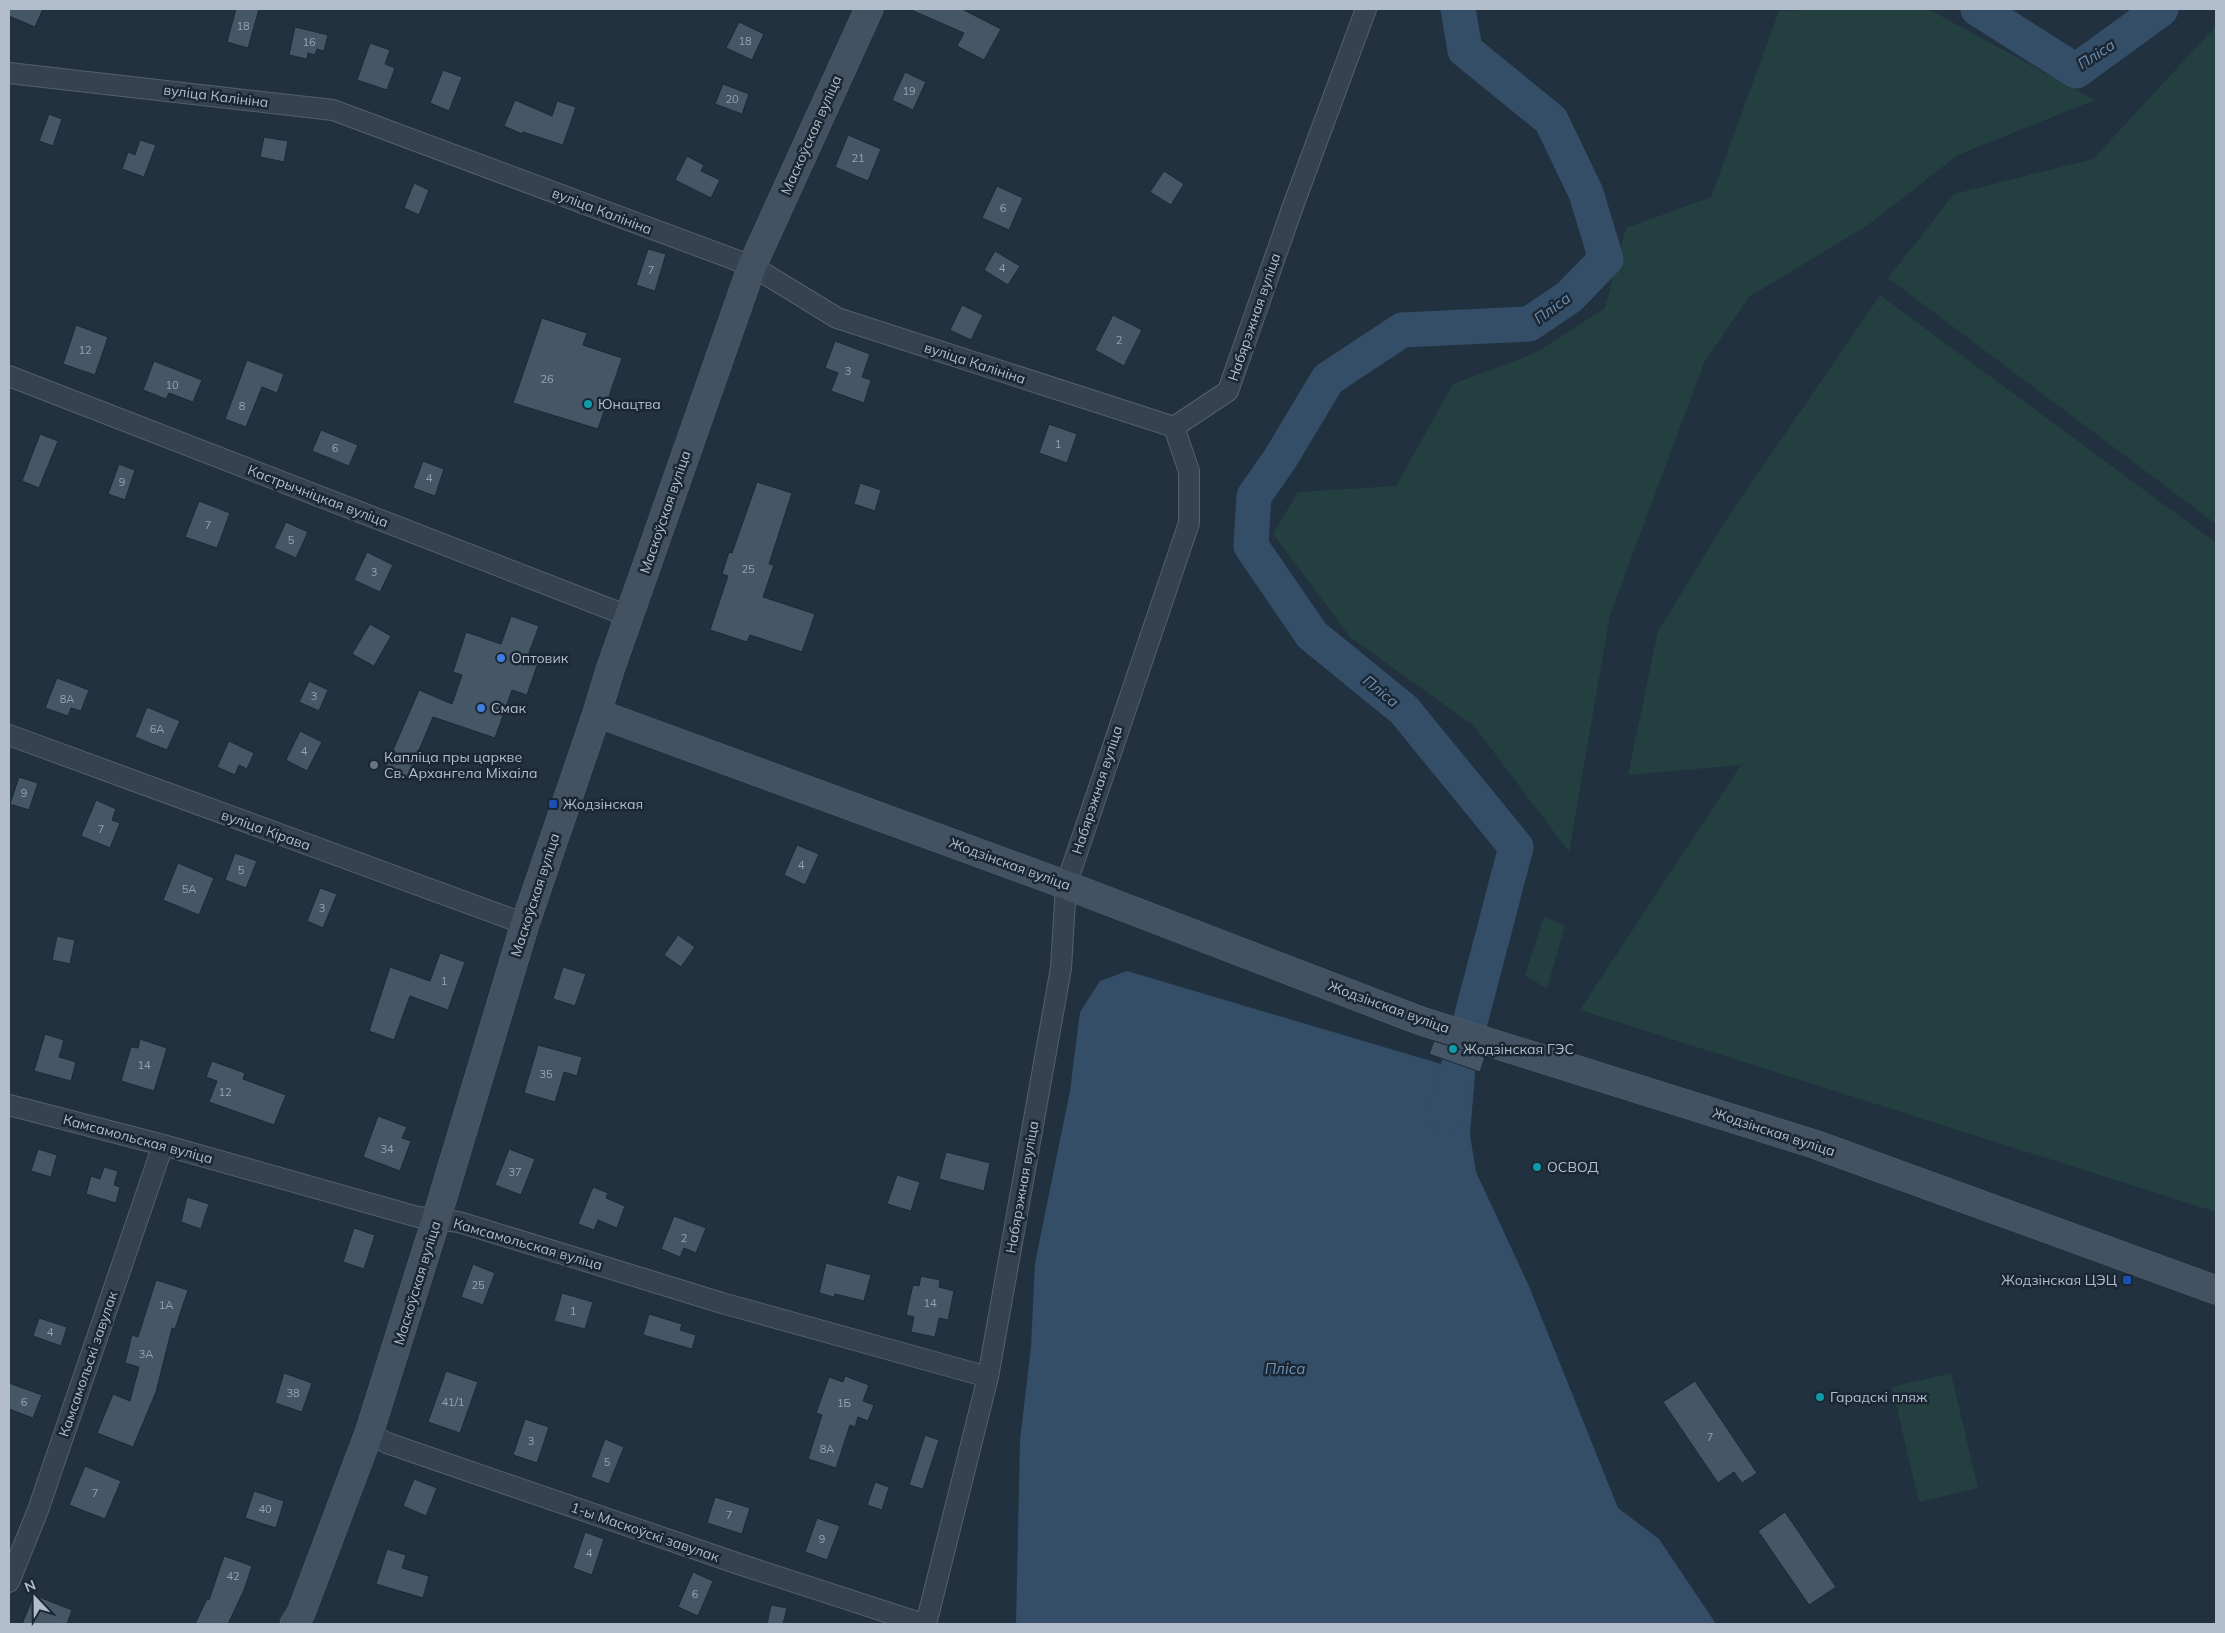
<svg xmlns="http://www.w3.org/2000/svg" width="2225" height="1633" font-family="Mulish,sans-serif">
  <rect width="100%" height="100%" fill="#21313f"/>
  <!-- green -->
  <path fill="#233f40" d="M1836,9h92l167,91 -137,55 -90,70 -119,72 -45,66 -94,252 -41,237 -95,-126 -124,-89 -77,-103 25,-42 98,-6 57,-102 82,-31 70,-45 21,-80 85,-31 68,-186z
    M2216,26v498l-328,-246 66,-84 139,-35z
    M1880,295l336,248v669l-636,-202 161,-245 -113,10 30,-144 72,-117z
    M1544,916l21,10 -18,63 -22,-14z
    M1951,1373l27,115 -59,14 -27,-115z"/>
  <!-- water -->
  <path fill="#344e68" d="M1127,971l348,103 -5,61 6,37 52,112 90,224 41,31 57,85h-700l4,-184 11,-93 4,-84 35,-172 10,-79 20,-31z"/>
  <g fill="none" stroke-linecap="round" stroke-linejoin="round">
    <!-- river -->
    <path stroke="#344e68" stroke-width="35" d="M1978,9l98,62 85,-62
      M1446,1114l70,-267 -112,-137 -92,-75 -61,-89 3,-50 26,-37 48,-80 74,-49 127,-6 40,-27 37,-38 -20,-66 -35,-73 -86,-70 -7,-41"/>
  </g>
  <!-- building -->
  <path fill="#455666" stroke="#1d2936" d="M9,9h34l-8,18 -26,-11z
    M236,9h23l-11,39 -21,-6z
    M909,9h53l39,20 -17,31 -27,-14 7,-13z
    M739,22l25,12 -12,26 -26,-12z
    M295,27l33,8 -4,16 -7,-2 -2,6 -7,-2 -1,6 -18,-4z
    M370,43l20,7 -5,14 10,4 -8,22 -30,-10z
    M443,70l19,7 -13,34 -19,-8z
    M905,72l21,10 -13,28 -21,-10z
    M723,84l26,10 -7,20 -27,-10z
    M515,100l37,16 5,-15 19,6 -13,38 -40,-13 -1,2 -18,-8z
    M49,114l13,5 -9,27 -14,-5z
    M848,135l33,14 -13,32 -33,-14z
    M264,137l24,4 -4,21 -24,-5z
    M140,140l16,5 -12,32 -22,-8 6,-17 7,3z
    M687,156l17,9 -3,6 19,9 -9,18 -36,-18z
    M1164,171l20,13 -13,21 -21,-13z
    M414,183l15,7 -10,25 -15,-7z
    M997,186l26,12 -14,32 -27,-12z
    M648,249l18,5 -11,37 -19,-6z
    M995,251l25,15 -12,19 -24,-15z
    M962,305l21,10 -12,25 -21,-10z
    M1113,315l29,15 -18,36 -29,-16z
    M542,318l45,15 -4,12 39,13 -24,71 -85,-26z
    M76,325l32,12 -13,38 -32,-11z
    M835,341l35,13 -8,23 9,3 -7,23 -33,-12 7,-18 -13,-5z
    M247,360l37,14 -7,19 -15,-6 -16,40 -21,-8z
    M154,361l48,19 -9,22 -24,-9 -3,6 -23,-9z
    M1049,424l28,10 -10,29 -28,-10z
    M321,430l37,15 -9,21 -37,-15z
    M40,434l18,7 -19,47 -17,-7z
    M423,461l21,8 -9,27 -22,-8z
    M119,464l16,6 -10,30 -17,-6z
    M757,482l35,11 -23,71 5,1 -11,32 52,17 -13,38 -52,-17 -3,7 -37,-12 18,-54 -6,-2 7,-22 3,1z
    M860,483l21,7 -6,21 -21,-7z
    M199,501l31,12 -13,35 -32,-11z
    M286,522l22,10 -12,26 -22,-10z
    M367,552l26,13 -13,27 -26,-12z
    M511,616l28,10 -10,27 11,4 -13,38 -15,-5 -17,48 -62,-21 -27,64 -22,-10 35,-81 33,14 10,-29 -9,-3 13,-40 35,12z
    M370,624l21,12 -17,30 -22,-12z
    M57,678l32,12 -8,21 -10,-3 -3,8 -23,-8z
    M309,681l19,9 -9,21 -20,-9z
    M147,707l33,14 -13,29 -32,-13z
    M300,731l22,11 -15,29 -21,-11z
    M229,741l25,12 -7,16 -8,-4 -4,10 -18,-8z
    M19,777l19,6 -9,27 -19,-6z
    M96,800l20,9 -4,11 8,3 -10,25 -29,-12z
    M797,845l22,9 -14,31 -21,-10z
    M235,853l22,8 -11,27 -21,-8z
    M178,863l36,15 -15,37 -36,-15z
    M320,888l17,6 -14,34 -16,-7z
    M678,935l17,12 -14,20 -17,-12z
    M57,936l18,4 -5,24 -18,-4z
    M440,953l25,9 -17,48 -38,-14 -16,44 -25,-9 21,-64 40,14z
    M563,967l23,7 -11,32 -22,-7z
    M45,1034l19,6 -5,17 17,5 -5,19 -37,-10z
    M140,1039l27,9 -13,43 -33,-10 10,-34 7,1z
    M1434,1041l51,16 -5,15 -51,-18z
    M538,1045l44,12 -5,19 -13,-4 -9,30 -31,-9z
    M212,1061l33,12 -2,6 43,16 -12,30 -65,-23 8,-21 -11,-4z
    M378,1116l29,11 -5,11 9,3 -11,30 -37,-14z
    M38,1149l19,6 -6,22 -20,-6z
    M509,1149l26,10 -14,36 -26,-10z
    M946,1152l44,11 -6,28 -45,-12z
    M104,1167l14,4 -4,14 6,2 -4,16 -30,-9 5,-18 9,3z
    M897,1175l23,7 -9,29 -24,-7z
    M593,1187l15,6 -2,5 19,8 -8,22 -19,-8 -4,10 -16,-6z
    M187,1197l22,7 -8,25 -20,-7z
    M674,1216l32,12 -10,25 -12,-5 -4,9 -19,-8z
    M354,1228l21,7 -11,34 -21,-7z
    M826,1263l45,12 -7,26 -29,-7 -1,3 -15,-4z
    M473,1264l22,9 -12,32 -22,-8z
    M921,1276l19,4 -1,7 15,4 -6,29 -9,-2 -4,19 -24,-5 3,-15 -8,-2 7,-30 6,1z
    M156,1280l32,10 -13,39 -3,-1 -16,64 -23,55 -36,-14 16,-39 17,7 9,-34 -14,-4 7,-28 6,2z
    M562,1293l31,9 -8,27 -31,-8z
    M649,1314l33,10 -2,6 16,5 -4,14 -49,-14z
    M39,1318l28,9 -6,19 -28,-10z
    M446,1371l32,11 -18,51 -32,-11z
    M284,1373l28,10 -10,29 -27,-9z
    M845,1376l24,9 -6,16 11,4 -6,16 -10,-4 -3,10 -5,-2 -14,43 -28,-9 14,-44 -6,-2 13,-36 14,5z
    M1695,1381l62,92 -15,10 -8,-11 -16,11 -55,-81z
    M9,1383l33,12 -9,23 -24,-9z
    M525,1419l24,8 -12,36 -24,-8z
    M925,1435l14,5 -16,49 -14,-4z
    M605,1439l19,8 -15,37 -18,-7z
    M85,1466l36,15 -16,38 -36,-14z
    M414,1479l23,9 -11,28 -23,-10z
    M875,1482l14,5 -7,23 -15,-5z
    M254,1491l30,10 -8,27 -31,-10z
    M715,1497l35,11 -8,26 -35,-11z
    M1785,1512l51,75 -27,18 -51,-74z
    M817,1518l23,8 -13,34 -22,-8z
    M585,1532l19,7 -12,36 -19,-7z
    M387,1549l19,6 -4,13 27,8 -6,22 -47,-14z
    M224,1556l28,10 -8,24 -16,34h-33l12,-25 2,1z
    M693,1572l20,9 -15,35 -20,-9z
    M34,1595l38,15 -5,14h-45z
    M771,1605l16,3 -4,16h-16z"/>
  <g fill="none" stroke-linecap="round" stroke-linejoin="round">
    <defs>
      <path id="street" d="M9,73l324,37 419,156 85,52 337,109
        M9,376l619,240
        M9,735l516,189
        M9,1105l154,40 255,72 41,5 263,81 266,74
        M369,1433l18,10 355,122 181,59
        M9,1582l29,-72 125,-365
        M926,1624l62,-247 73,-409 5,-83 123,-362v-52l-15,-44 54,-36 65,-185 73,-197"/>
      <path id="secondary" d="M597,713l469,172 355,136 393,123 402,146
        M294,1624l7,-11 68,-180 67,-213 89,-296 72,-211 13,-43 142,-404 117,-257"/>
    </defs>
    <!-- street casing -->
    <use href="#street" stroke="#54606d" stroke-width="22"/>
    <!-- secondary casing -->
    <use href="#secondary" stroke="#54606d" stroke-width="29"/>
    <!-- street -->
    <use href="#street" stroke="#36424f" stroke-width="20"/>
    <!-- secondary -->
    <use href="#secondary" stroke="#435262" stroke-width="28"/>
  </g>
  <!-- markers -->
  <g fill="#0f9aa8" stroke="#1b2734" stroke-width="2">
    <circle cx="588" cy="404" r="5"/>
    <circle cx="1453" cy="1049" r="5"/>
    <circle cx="1537" cy="1167" r="5"/>
    <circle cx="1820" cy="1397" r="5"/>
  </g>
  <g fill="#3f7fe0" stroke="#1b2734" stroke-width="2">
    <circle cx="501" cy="658" r="5"/>
    <circle cx="481" cy="708" r="5"/>
  </g>
  <circle fill="#6b7280" stroke="#1b2734" stroke-width="2" cx="374" cy="765" r="5"/>
  <g fill="#1a4fb4" stroke="#1b2734" stroke-width="2">
    <rect x="548" y="799" width="10" height="10" rx="2.5"/>
    <rect x="2122" y="1275" width="10" height="10" rx="2.5"/>
  </g>
  <g text-anchor="middle" dominant-baseline="central" stroke-width="5" stroke-linejoin="round" paint-order="stroke">
    <!-- number labels -->
    <g font-size="11" fill="#96a3b1">
      <text x="243" y="26">18</text>
      <text x="745" y="41">18</text>
      <text x="309" y="42">16</text>
      <text x="909" y="91">19</text>
      <text x="732" y="99">20</text>
      <text x="858" y="158">21</text>
      <text x="1003" y="208">6</text>
      <text x="1002" y="268">4</text>
      <text x="651" y="270">7</text>
      <text x="1119" y="340">2</text>
      <text x="85" y="350">12</text>
      <text x="848" y="371">3</text>
      <text x="547" y="379">26</text>
      <text x="172" y="385">10</text>
      <text x="242" y="406">8</text>
      <text x="1058" y="444">1</text>
      <text x="335" y="448">6</text>
      <text x="429" y="478">4</text>
      <text x="122" y="482">9</text>
      <text x="208" y="525">7</text>
      <text x="291" y="540">5</text>
      <text x="748" y="569">25</text>
      <text x="374" y="572">3</text>
      <text x="314" y="696">3</text>
      <text x="67" y="699">8А</text>
      <text x="157" y="729">6А</text>
      <text x="304" y="751">4</text>
      <text x="24" y="793">9</text>
      <text x="101" y="829">7</text>
      <text x="801" y="865">4</text>
      <text x="241" y="870">5</text>
      <text x="189" y="889">5А</text>
      <text x="322" y="908">3</text>
      <text x="444" y="981">1</text>
      <text x="144" y="1065">14</text>
      <text x="546" y="1074">35</text>
      <text x="225" y="1092">12</text>
      <text x="387" y="1149">34</text>
      <text x="515" y="1172">37</text>
      <text x="684" y="1238">2</text>
      <text x="478" y="1285">25</text>
      <text x="930" y="1303">14</text>
      <text x="166" y="1305">1А</text>
      <text x="573" y="1311">1</text>
      <text x="50" y="1332">4</text>
      <text x="146" y="1354">3А</text>
      <text x="293" y="1393">38</text>
      <text x="24" y="1402">6</text>
      <text x="453" y="1402">41/1</text>
      <text x="844" y="1403">1Б</text>
      <text x="1710" y="1437">7</text>
      <text x="531" y="1441">3</text>
      <text x="827" y="1449">8А</text>
      <text x="607" y="1462">5</text>
      <text x="95" y="1493">7</text>
      <text x="265" y="1509">40</text>
      <text x="729" y="1515">7</text>
      <text x="822" y="1539">9</text>
      <text x="589" y="1553">4</text>
      <text x="233" y="1576">42</text>
      <text x="695" y="1594">6</text>
    </g>
    <!-- street labels -->
    <g font-size="14" fill="#b1bdca" stroke="#1b2734">
      <text transform="translate(216 96) rotate(7)">вуліца Калініна</text>
      <text transform="translate(811 135) rotate(-66)">Маскоўская вуліца</text>
      <text transform="translate(602 211) rotate(21)">вуліца Калініна</text>
      <text transform="translate(1254 317) rotate(-71)">Набярэжная вуліца</text>
      <text transform="translate(975 363) rotate(18)">вуліца Калініна</text>
      <text transform="translate(318 496) rotate(21)">Кастрычніцкая вуліца</text>
      <text transform="translate(665 512) rotate(-71)">Маскоўская вуліца</text>
      <text transform="translate(1097 790) rotate(-72)">Набярэжная вуліца</text>
      <text transform="translate(266 830) rotate(20)">вуліца Кірава</text>
      <text transform="translate(1010 864) rotate(20)">Жодзінская вуліца</text>
      <text transform="translate(535 895) rotate(-72)">Маскоўская вуліца</text>
      <text transform="translate(1389 1007) rotate(20)">Жодзінская вуліца</text>
      <text transform="translate(1774 1132) rotate(18)">Жодзінская вуліца</text>
      <text transform="translate(138 1139) rotate(15)">Камсамольская вуліца</text>
      <text transform="translate(1022 1187) rotate(-80)">Набярэжная вуліца</text>
      <text transform="translate(528 1244) rotate(16)">Камсамольская вуліца</text>
      <text transform="translate(417 1283) rotate(-73)">Маскоўская вуліца</text>
      <text transform="translate(88 1364) rotate(-71)">Камсамольскі завулак</text>
      <text transform="translate(645 1532) rotate(19)">1-ы Маскоўскі завулак</text>
    </g>
    <!-- poi labels -->
    <g font-size="14" fill="#b1bdca" stroke="#1b2734" text-anchor="start">
      <text x="598" y="404">Юнацтва</text>
      <text x="511" y="658">Оптовик</text>
      <text x="491" y="708">Смак</text>
      <text x="384" y="757">Капліца пры царкве<tspan x="384" dy="16">Св. Архангела Міхаіла</tspan></text>
      <text x="563" y="804">Жодзінская</text>
      <text x="1463" y="1049">Жодзінская ГЭС</text>
      <text x="1547" y="1167">ОСВОД</text>
      <text x="2117" y="1280" text-anchor="end">Жодзінская ЦЭЦ</text>
      <text x="1830" y="1397">Гарадскі пляж</text>
    </g>
    <!-- water labels -->
    <g font-size="15" font-style="italic" fill="#6f91b0" stroke="#1b2734">
      <text transform="translate(2096 54) rotate(-33)">Пліса</text>
      <text transform="translate(1552 308) rotate(-36)">Пліса</text>
      <text transform="translate(1381 691) rotate(39)">Пліса</text>
      <text x="1285" y="1368">Пліса</text>
    </g>
  </g>
  <!-- border -->
  <rect width="2225" height="1633" fill="none" stroke="#b1bdca" stroke-width="20"/>
  <!-- north arrow -->
  <g transform="translate(35 1598) rotate(338)" stroke="#1b2734" stroke-width="4" paint-order="stroke">
  <path d="M0-4L9 19L0 12L-9 19Z" fill="#b1bdca"/>
  <text y="-8" font-size="14" font-weight="bold" text-anchor="middle" fill="#b1bdca">N</text>
  </g>
</svg>
